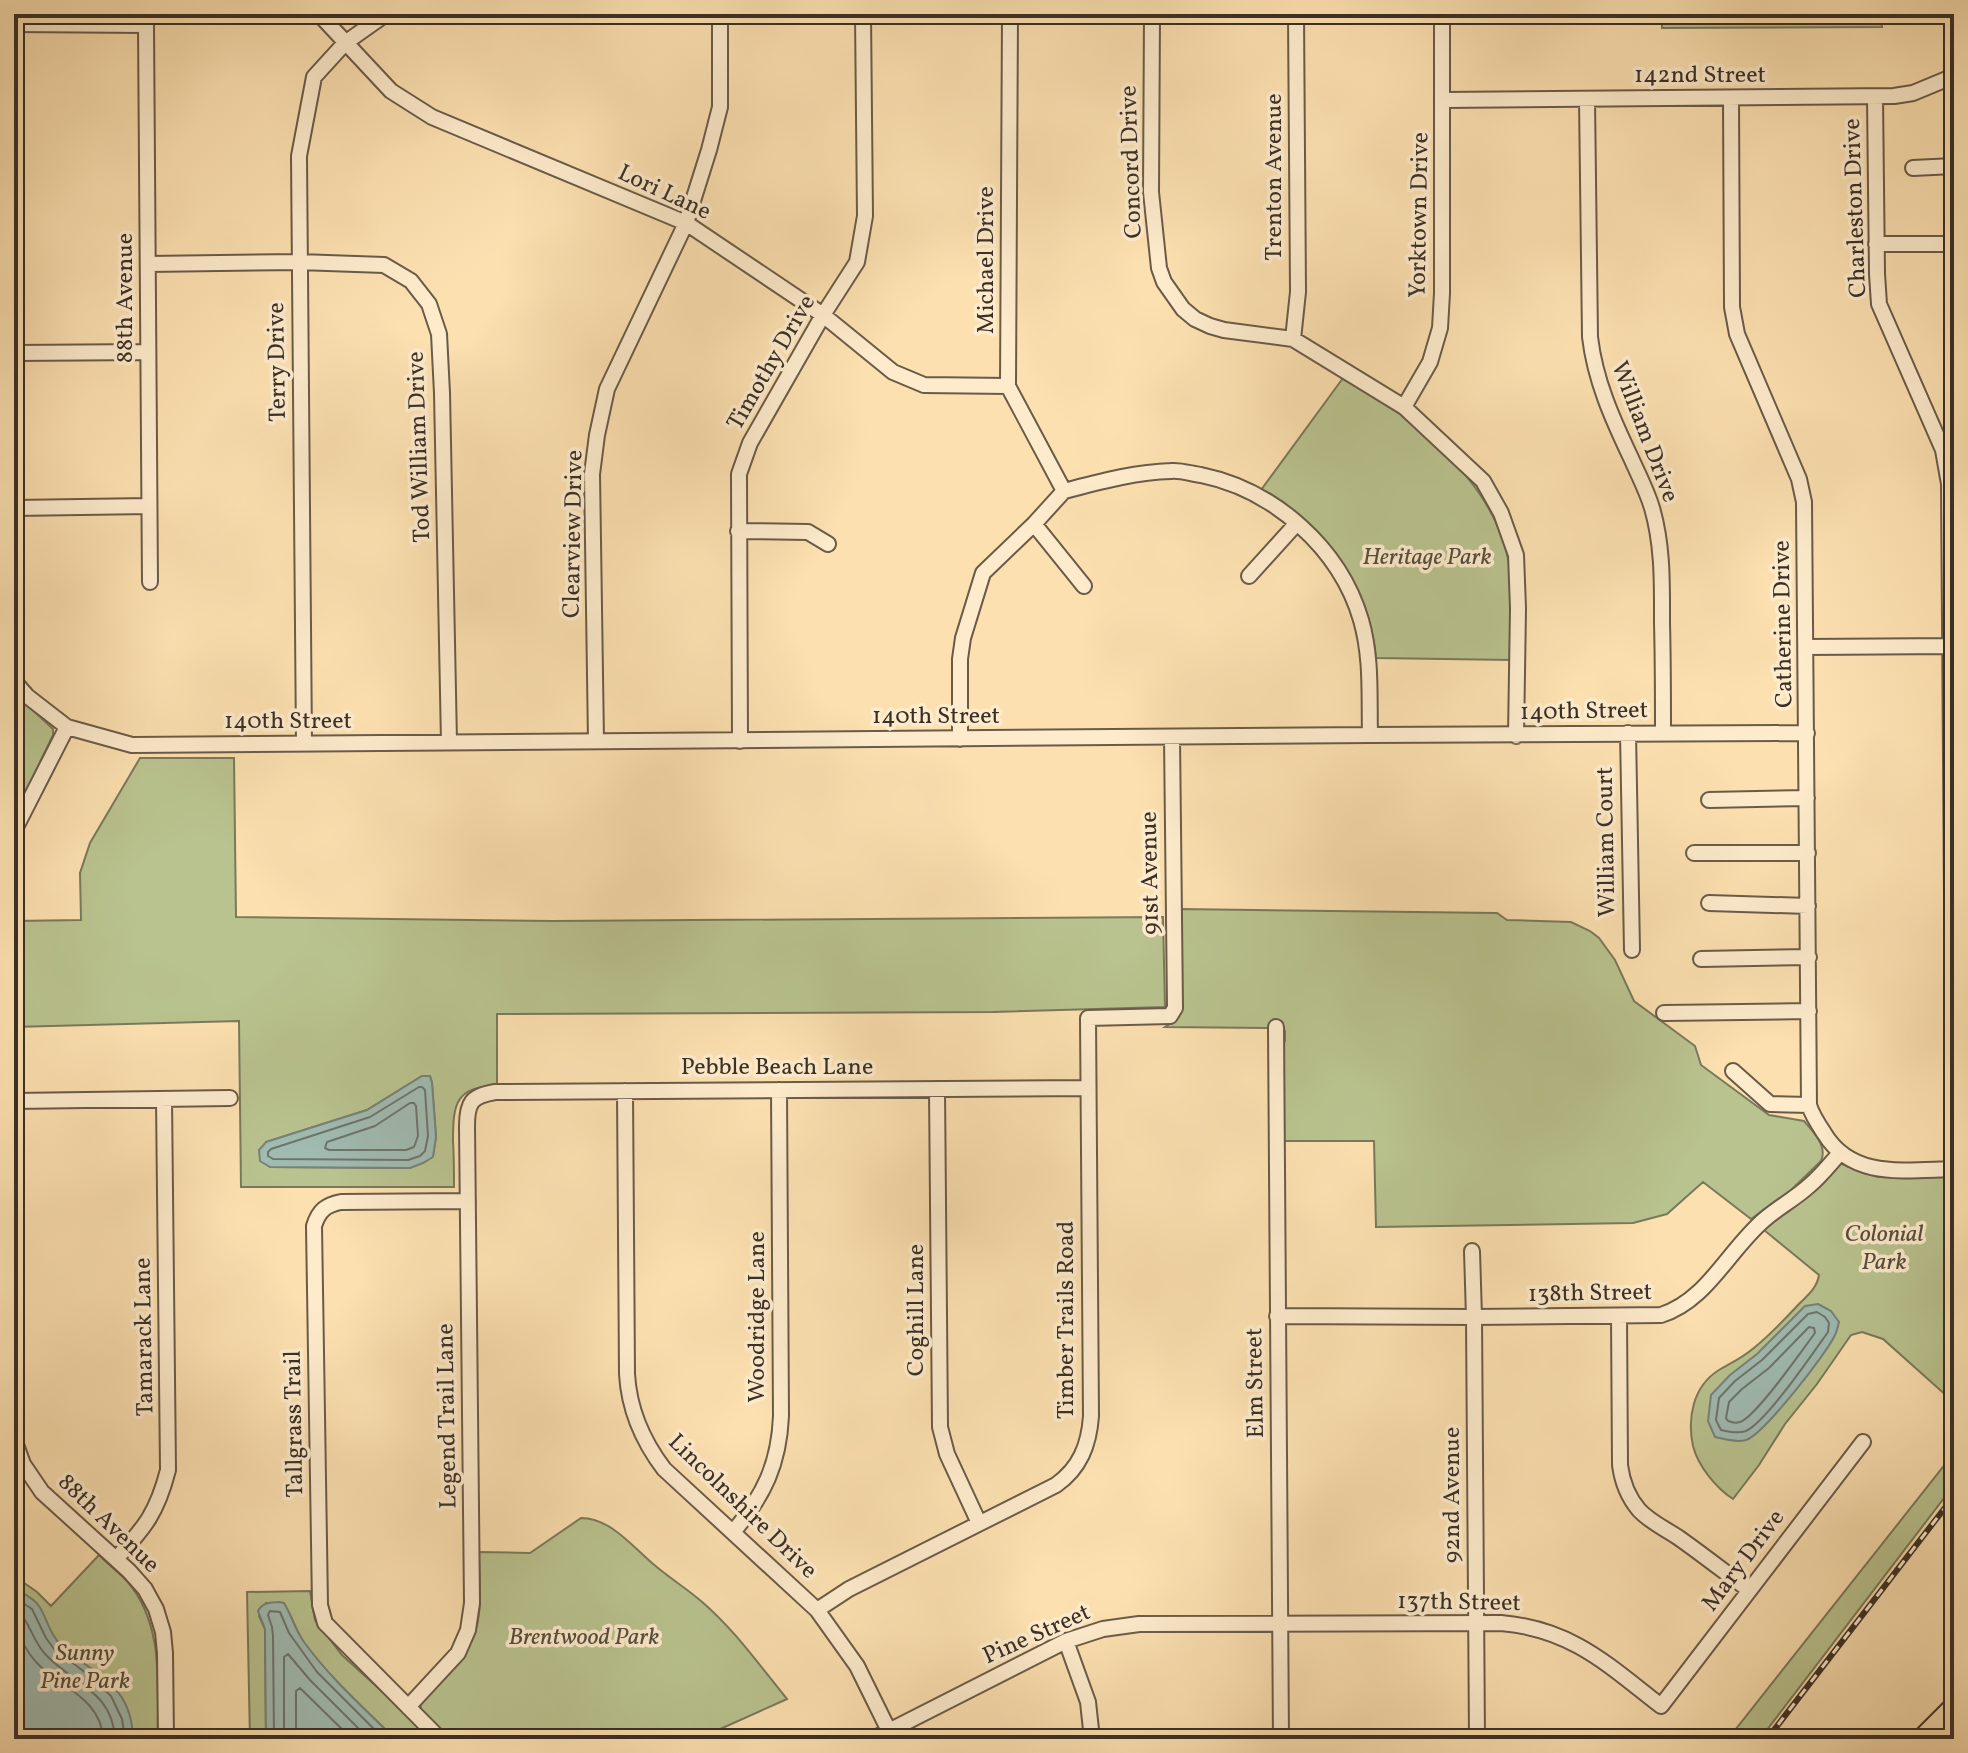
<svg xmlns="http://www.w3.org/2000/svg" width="1968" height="1753" font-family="Vollkorn,serif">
  <rect width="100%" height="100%" fill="#fce0b0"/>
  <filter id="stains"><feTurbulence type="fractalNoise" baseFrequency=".0025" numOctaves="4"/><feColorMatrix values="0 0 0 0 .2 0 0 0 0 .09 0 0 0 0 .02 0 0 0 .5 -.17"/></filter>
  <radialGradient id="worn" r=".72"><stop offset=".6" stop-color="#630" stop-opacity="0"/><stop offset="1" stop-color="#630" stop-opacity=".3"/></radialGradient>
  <!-- green -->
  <path fill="#b9c38f" stroke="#7a795b" stroke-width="2" fill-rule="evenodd" d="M1662,14h219l1,13 -220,1z
    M1343,378c19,12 39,23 57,36 49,37 98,86 109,149 6,31 3,65 3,97l-136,-2c-7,-72 -51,-135 -115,-168z
    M14,690l7,9 32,30v6l-39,82z
    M140,758h94l2,159 317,4 610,-4 2,90 -172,5 -496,2v72c-42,0 -44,19 -44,55 1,16 1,31 1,46h-213l-2,-166 -225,6v-106l67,-1 -1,-47 10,-30zM422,1076h8l2,7 4,54 -3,19 -23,12 -140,-1 -4,-25 101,-32z
    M1179,909l318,4 10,7 64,2 19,9 9,7 16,22 19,41 61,45 6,19 68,50 35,6c9,11 24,25 17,40l-30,29 -40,29 -48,-37 -36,32 -34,9 -257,4 -2,-86h-93l-1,-91 5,-9v-10l-5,-5 -12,2 -103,-1 9,-6 5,-7z
    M1840,1163l24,10 14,4 76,-1v224l-5,-2 -66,-59 -21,-7 -11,3 -34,49 -32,40 -26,41 -26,34c-17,-11 -35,-33 -40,-53 -6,-28 0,-60 26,-76 12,-7 25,-13 36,-23 16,-13 30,-28 44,-43 9,-9 18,-16 20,-29l-55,-45 10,-10 40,-29z
    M1954,1453v32l-194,254h-32z
    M581,1518c29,0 51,28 71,45 16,14 34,25 49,38 33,28 59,65 86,98l-89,40h-248l-28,-27 -2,-8c16,-18 37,-36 49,-58 16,-28 10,-63 10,-94l51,1z
    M99,1555c9,9 19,17 28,26 38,44 30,104 31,158h-144v-163l23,16 14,14z
    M310,1591l5,29 27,35 55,50 32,34h-34c-31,-31 -65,-61 -91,-96 -8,-13 -12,-27 -20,-39l-18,-1 -7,13 6,13v7l1,103h-16l-3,-147z"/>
  <!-- water -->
  <path fill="#a0bbb2" stroke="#77837a" stroke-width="2" d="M422,1076h8l2,7 4,54 -3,20 -10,6 -13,5 -140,-1 -10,-6 -1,-11 7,-8 101,-32z
    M1818,1304l13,7 8,11c-1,4 -2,9 -4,13 -8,18 -72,100 -89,105 -10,3 -22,-1 -31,-3l-7,-16 3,-26 19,-20 27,-21 48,-48z
    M14,1588c8,5 20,10 25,18 8,12 10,27 21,38 34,32 72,39 73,95h-119z
    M279,1602l5,1c8,13 11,27 20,39 26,36 60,66 91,97h-129l-1,-103v-7l-7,-18c5,-9 12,-8 21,-9z"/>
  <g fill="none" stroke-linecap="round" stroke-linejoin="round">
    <!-- shore -->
    <path stroke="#6d756c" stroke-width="2" d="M419,1087h3l3,3 3,46 -3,15 -5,5 -12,4 -135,-1 -5,-3v-4l3,-3 99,-32z
      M410,1103h4l2,3 2,30 -4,11 -8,3h-77l-4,-2 2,-6 48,-16z
      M1817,1312l8,5 4,6 -1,9c-15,21 -61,89 -82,99 -8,3 -17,1 -25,-1l-5,-10 3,-22 16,-17 27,-21 46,-46z
      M1809,1327l5,1 1,5c-12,16 -59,84 -75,89 -5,2 -8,0 -12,-1l-2,-3 3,-16 13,-13 27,-21z
      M14,1597l18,12 14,29 8,11 28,21 29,26 11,23 3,20
      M14,1609c16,10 18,32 32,46 27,29 67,36 69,84
      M14,1623c7,16 13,31 26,43 24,22 62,35 63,73
      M274,1739l-1,-103 -1,-9 -4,-12 2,-4 10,1 9,21 28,39 67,67
      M284,1739v-82l4,-3 22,26 59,59
      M296,1739v-48l4,-3 52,51"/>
    <defs>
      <path id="minor" d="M149,14l-3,11 4,557
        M319,14l72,77 41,26 254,106 137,92 70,57 31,13 84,1
        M1010,14l-2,372 56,105
        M1152,14l-1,178 8,76 5,14 19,27 12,10 15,7 14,4 69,9 111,68 79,74 18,32 15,42 2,53 -2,128
        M14,24l132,1
        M1875,97l2,177 2,30 64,146 6,34 5,685
        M1731,98l1,209 5,27 62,145 5,23 5,603c3,10 9,19 15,28 28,47 82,37 130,36
        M1587,99l3,238c5,43 22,81 41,121 7,16 16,33 21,50 11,38 10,76 10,115 1,37 1,73 1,110
        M1443,100l451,-4 19,-3 41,-17
        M1913,168l41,-2
        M1876,244h78
        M148,264l151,-2 85,3 27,16 18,23 10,30 3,59 7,349
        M1293,339l5,-47 -2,-278
        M14,353l134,-1
        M1404,407l26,-45 10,-34 2,-35v-279
        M1064,491c35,-9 71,-19 107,-20 10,-1 21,3 30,4 73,15 139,73 160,145 11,38 8,76 9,115
        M14,508l135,-2
        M1034,524l50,62
        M738,531l70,1 20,12
        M1249,576l48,-53
        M1807,647l147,-1
        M14,681l13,15 40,31 65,18 1238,-10 437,-2
        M1628,733l4,217
        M960,739v-80l3,-21 20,-65 51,-49 30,-33
        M596,741l-4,-267 5,-39 10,-46 79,-166 23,-73 11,-43v-93
        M740,741l-1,-267 11,-31 73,-128 34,-53 8,-46 -2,-202
        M304,744l-5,-588 15,-79 31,-34 41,-29
        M1709,800l98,-2
        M14,831l53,-104
        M1694,853h114
        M1709,903l99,3
        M1701,959l108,-2
        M1664,1013l145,-2
        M1276,1027l5,712
        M1733,1071l37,33 39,1
        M937,1089l3,338 7,27 32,69
        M625,1091l2,283c2,36 15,66 37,95l153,141 40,56 36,73
        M14,1101l216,-3
        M1472,1251l2,66 3,422
        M1277,1316l197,1 187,-2c46,-14 68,-66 104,-96 14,-12 31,-21 45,-34 11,-9 20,-21 30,-32
        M1619,1316l1,149c2,16 8,32 19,45 11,12 27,19 40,28 24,17 47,35 70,52
        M14,1439l9,25 19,28 87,79 16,18 11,20 7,23 2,21 1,86
        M734,1531c30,-36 45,-67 47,-115l-2,-326
        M116,1559c29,-32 41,-46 52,-89l-4,-371
        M817,1610l32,-21 207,-104c24,-17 33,-40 35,-69l-3,-398 82,-2 5,-8 -3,-271
        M1066,1641l22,61 4,37
        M408,1707l50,-54 10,-23 4,-27 -5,-477c0,-23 4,-30 28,-34l593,-4
        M440,1739l-115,-116 -5,-18 -6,-379c5,-16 12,-21 27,-24l127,-1
        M873,1739l193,-98 37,-12 36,-5 362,-1c71,6 107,42 160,83l202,-264"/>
      <path id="major" d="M1921,1739l33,-33"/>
    </defs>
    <!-- minor casing -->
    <use href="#minor" stroke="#6a5b49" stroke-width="18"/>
    <!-- major casing -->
    <use href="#major" stroke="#3a2f27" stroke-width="22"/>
    <!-- minor -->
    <use href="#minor" stroke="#fdebcc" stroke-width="14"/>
    <!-- major -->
    <use href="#major" stroke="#fce0b0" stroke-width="18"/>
    <defs>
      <path id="rail" d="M1767,1739l187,-243"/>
    </defs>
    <!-- rail casing -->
    <use href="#rail" stroke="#3a2f27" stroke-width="6"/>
    <!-- rail -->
    <use href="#rail" stroke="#fdebcc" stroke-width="3" stroke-dasharray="9" stroke-linecap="butt"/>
  </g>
  <g text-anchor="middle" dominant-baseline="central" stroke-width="7" stroke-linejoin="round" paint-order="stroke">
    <!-- street labels -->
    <g font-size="24" fill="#3a2f27" stroke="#fdebcc">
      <text x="1700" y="76">142nd Street</text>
      <text transform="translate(1132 162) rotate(-92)">Concord Drive</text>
      <text transform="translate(1275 177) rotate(-90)">Trenton Avenue</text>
      <text transform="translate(664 193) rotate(25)">Lori Lane</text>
      <text transform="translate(1856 208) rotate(-92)">Charleston Drive</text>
      <text transform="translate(1420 215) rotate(-89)">Yorktown Drive</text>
      <text transform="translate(987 260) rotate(-90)">Michael Drive</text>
      <text transform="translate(126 298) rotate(-90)">88th Avenue</text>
      <text transform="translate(278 362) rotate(-91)">Terry Drive</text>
      <text transform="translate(772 363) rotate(-60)">Timothy Drive</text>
      <text transform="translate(1644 432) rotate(69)">William Drive</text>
      <text transform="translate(420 447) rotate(-92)">Tod William Drive</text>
      <text transform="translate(574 534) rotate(-89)">Clearview Drive</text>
      <text transform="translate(1784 624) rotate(-91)">Catherine Drive</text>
      <text transform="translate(1584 712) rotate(-1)">140th Street</text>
      <text x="936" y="717">140th Street</text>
      <text x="288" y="722">140th Street</text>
      <text transform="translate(1607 842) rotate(-91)">William Court</text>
      <text transform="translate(1151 873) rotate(-91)">91st Avenue</text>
      <text x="777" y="1068">Pebble Beach Lane</text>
      <text transform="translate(1590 1294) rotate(-1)">138th Street</text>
      <text transform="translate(917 1310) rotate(-90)">Coghill Lane</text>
      <text transform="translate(758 1317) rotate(-90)">Woodridge Lane</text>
      <text transform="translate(1067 1320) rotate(-90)">Timber Trails Road</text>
      <text transform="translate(145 1337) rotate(-91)">Tamarack Lane</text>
      <text transform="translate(1256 1383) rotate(-91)">Elm Street</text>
      <text transform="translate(448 1416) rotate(-91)">Legend Trail Lane</text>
      <text transform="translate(295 1424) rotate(-91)">Tallgrass Trail</text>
      <text transform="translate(1453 1495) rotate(-90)">92nd Avenue</text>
      <text transform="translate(742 1507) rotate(44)">Lincolnshire Drive</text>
      <text transform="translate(108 1524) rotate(44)">88th Avenue</text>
      <text transform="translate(1744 1561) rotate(-53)">Mary Drive</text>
      <text transform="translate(1459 1603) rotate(1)">137th Street</text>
      <text transform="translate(1037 1635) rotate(-24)">Pine Street</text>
    </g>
    <!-- park labels -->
    <g font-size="24" font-style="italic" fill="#534d3c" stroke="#fdebcc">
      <text x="1427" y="558">Heritage Park</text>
      <text x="1884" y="1235">Colonial<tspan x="1884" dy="28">Park</tspan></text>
      <text x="584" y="1638">Brentwood Park</text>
      <text x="85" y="1654">Sunny<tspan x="85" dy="28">Pine Park</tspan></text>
    </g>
  </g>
  <!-- margin -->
  <rect width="1968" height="1753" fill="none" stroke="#fce0b0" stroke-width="48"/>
  <rect x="16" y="16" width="1936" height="1721" fill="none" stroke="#3a2f27" stroke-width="4"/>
  <rect x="24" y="24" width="1920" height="1705" fill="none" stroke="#3a2f27" stroke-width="2"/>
  <rect width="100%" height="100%" filter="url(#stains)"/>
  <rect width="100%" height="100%" fill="url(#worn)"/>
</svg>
